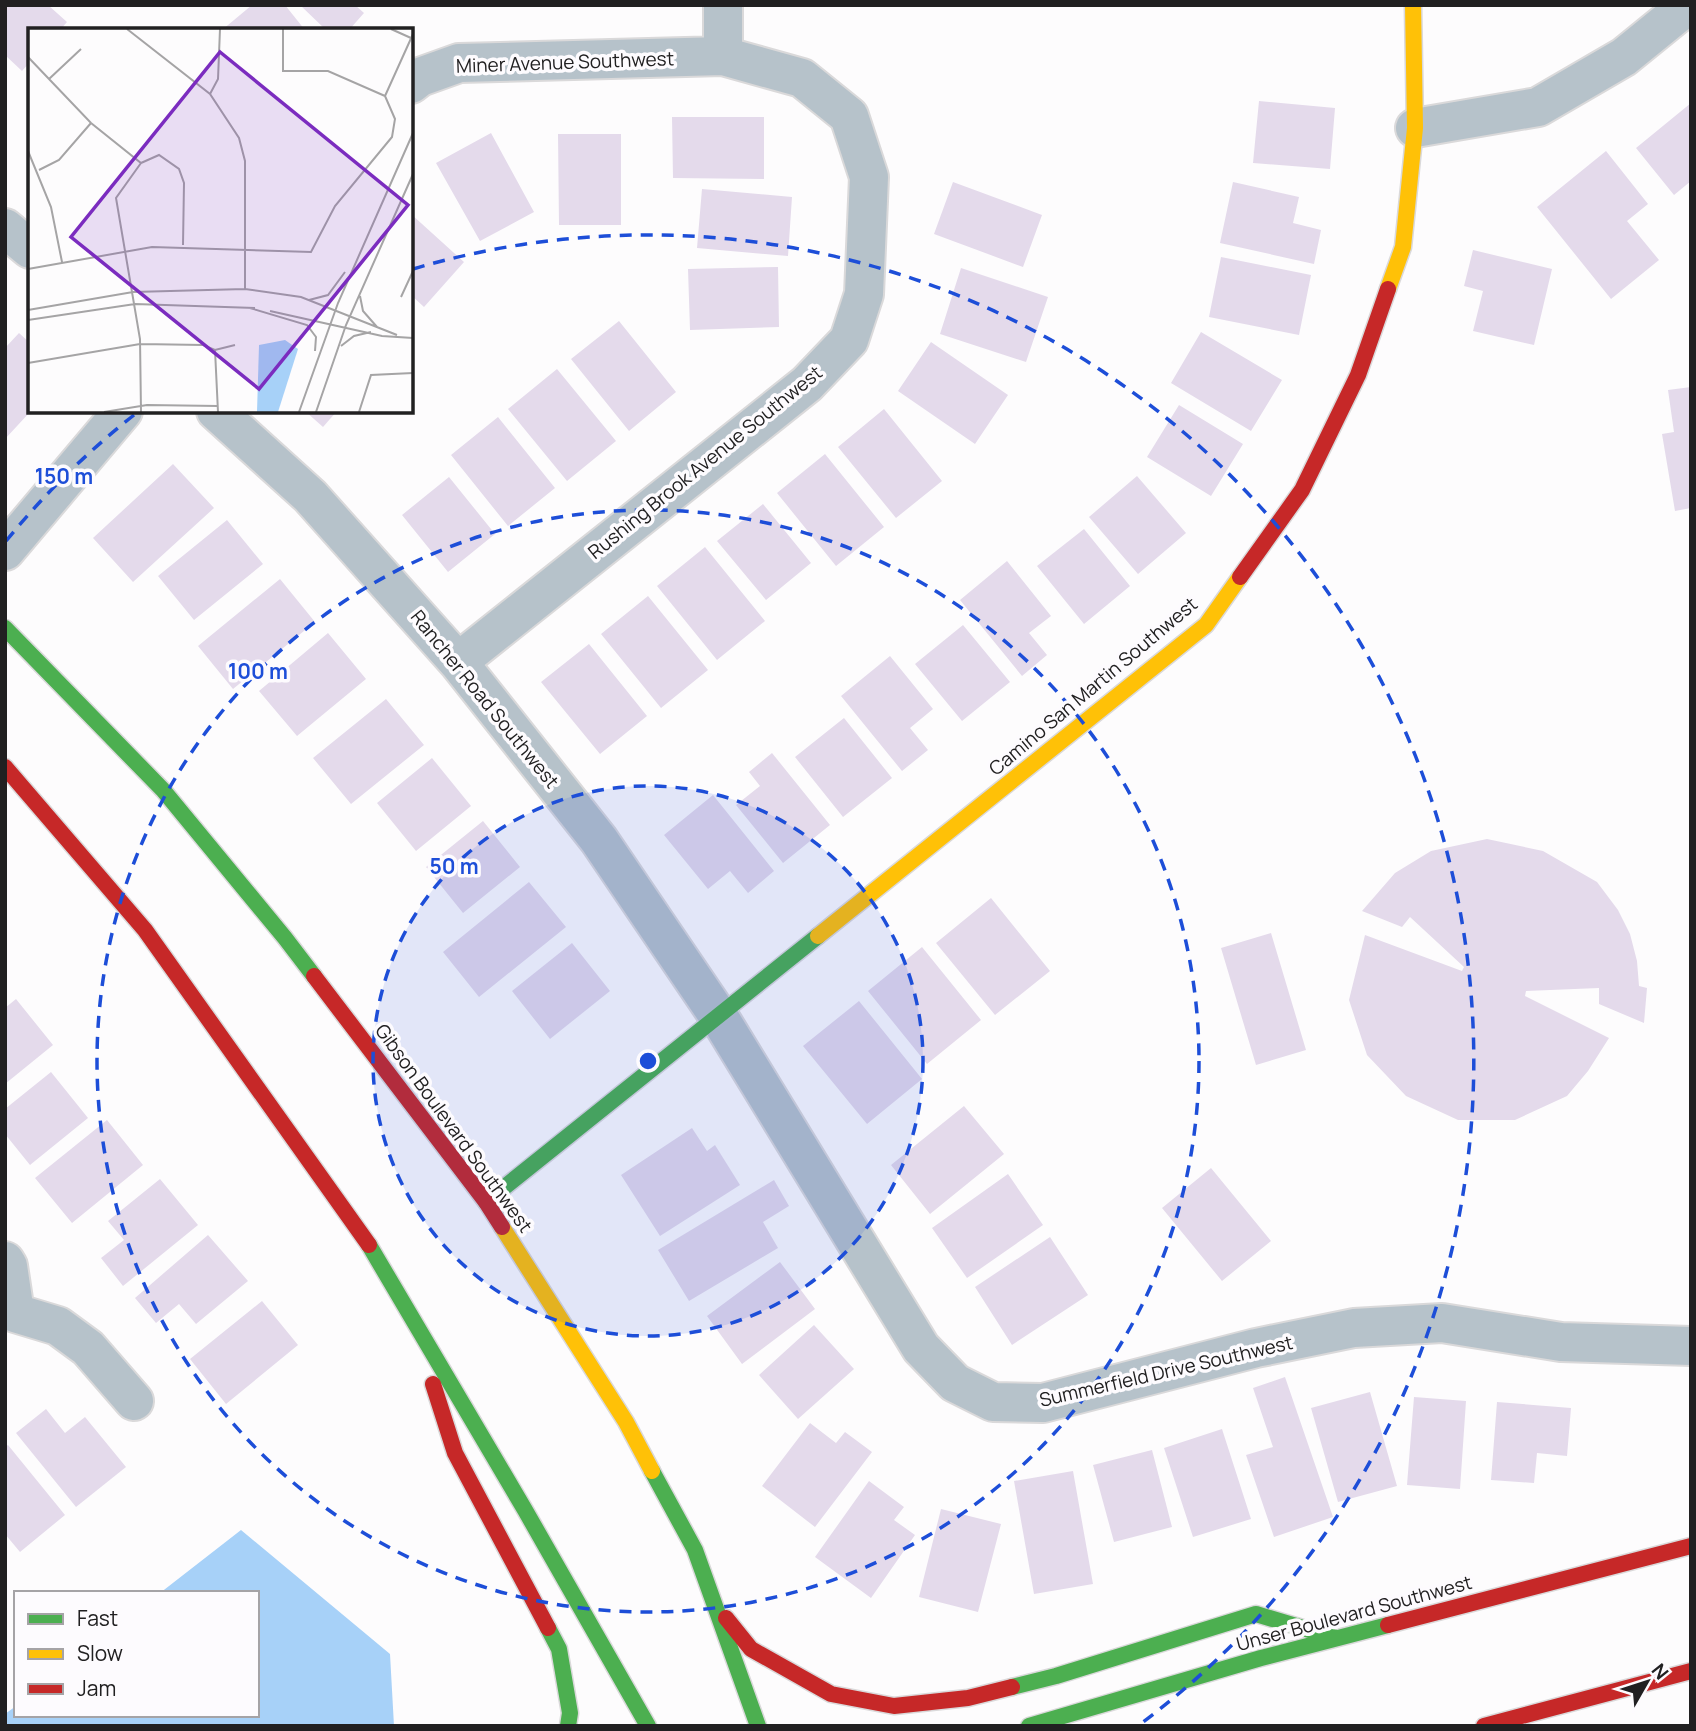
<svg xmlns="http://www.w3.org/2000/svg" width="1696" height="1731" font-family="Manrope,sans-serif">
  <rect width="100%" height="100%" fill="#fdfcfd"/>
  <!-- water -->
  <path fill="#a7d1f8" d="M241,1530l149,124 4,72h-389v-12l11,-8v9h241v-122h-97z"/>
  <!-- building -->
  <path fill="#e4daeb" d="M5,5h43l19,17 -7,8h-30v32l-8,9 -17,-16z
    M252,5h33l20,25h-83z
    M300,5h55l9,8 -15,17h-23z
    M1259,101l76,7 -5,61 -77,-6z
    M1691,103v78l-17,14 -38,-47z
    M672,117h92v62l-91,-1z
    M491,133l43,79 -54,29 -44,-78z
    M558,134h63v91h-62z
    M1606,151l42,53 -21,17 32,39 -48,39 -74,-92z
    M953,182l89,33 -19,52 -89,-33z
    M1233,182l66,15 -6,26 28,7 -7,34 -94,-21z
    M702,189l90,8 -4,59 -91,-8z
    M411,214l53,48 -40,45 -13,-12z
    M1473,250l79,19 -18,76 -61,-14 10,-40 -19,-5z
    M1221,257l90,18 -12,60 -90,-18z
    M778,267l1,60 -89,3 -2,-61z
    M961,268l87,29 -22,65 -86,-28z
    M619,321l57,71 -47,39 -58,-72z
    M1201,332l81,48 -31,51 -80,-48z
    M19,333l11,10v69l-25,27v-91z
    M931,342l77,53 -33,49 -77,-53z
    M557,369l59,72 -49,40 -59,-72z
    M1691,387v121l-16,3 -13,-77 12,-2 -6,-42z
    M1179,405l64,39 -32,52 -64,-39z
    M884,409l58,72 -46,37 -58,-71z
    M305,411h32l-14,16z
    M498,417l57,71 -47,38 -57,-71z
    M825,454l59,73 -48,39 -59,-73z
    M173,464l41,44 -81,74 -40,-44z
    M1137,476l49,57 -48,41 -49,-57z
    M449,477l46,57 -47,38 -46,-57z
    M763,504l48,59 -45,37 -49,-59z
    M227,520l36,44 -69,56 -36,-44z
    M1084,529l46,57 -46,38 -47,-58z
    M705,547l60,74 -48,39 -60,-74z
    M1007,561l44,55 -22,17 18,22 -25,21 -62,-76z
    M280,579l35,43 -82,67 -35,-43z
    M648,596l60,74 -47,38 -60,-74z
    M963,625l47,57 -48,39 -47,-57z
    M328,633l38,46 -69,57 -38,-45z
    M589,644l58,72 -47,38 -59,-72z
    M890,656l43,53 -23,19 18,22 -26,21 -61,-75z
    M386,699l38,46 -73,59 -38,-46z
    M844,718l48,60 -49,39 -48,-60z
    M772,753l58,72 -47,38 -47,-58 24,-19 -11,-14z
    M432,758l39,48 -55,45 -39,-48z
    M713,795l61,76 -26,22 -18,-22 -22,18 -44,-54z
    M483,821l37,46 -57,46 -37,-46z
    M1487,839l56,12 54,31 21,28 12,24 7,27 2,25 8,2 -3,35 -45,-19v-16l-73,3 -1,5 84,42 -21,33 -21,25 -52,24h-57l-52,-24 -39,-41 -18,-55 16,-65 97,36 2,-4 -54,-50 -8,10 -40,-16 33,-38 36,-22z
    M529,882l37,45 -87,70 -36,-45z
    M991,898l59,73 -55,44 -59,-72z
    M1271,933l35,117 -50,15 -35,-117z
    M572,943l38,48 -60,48 -38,-48z
    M922,947l59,73 -54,44 -59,-73z
    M16,999l37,46 -48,39v-76z
    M859,1001l63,78 -55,45 -64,-78z
    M51,1072l37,46 -58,47 -25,-31v-25z
    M964,1106l40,48 -74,60 -39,-49z
    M107,1120l36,45 -71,58 -37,-45z
    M692,1128l15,23 8,-6 25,40 -80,51 -39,-61z
    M1211,1168l60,73 -49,40 -60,-73z
    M1008,1174l35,51 -76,53 -35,-50z
    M160,1179l38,46 -75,61 -22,-28 23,-18 -16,-19z
    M774,1180l15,26 -26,16 15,26 -89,53 -31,-51z
    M208,1235l40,46 -52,43 -17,-20 -23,19 -21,-25z
    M1050,1237l38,58 -76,50 -37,-58z
    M780,1262l35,47 -73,55 -35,-48z
    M262,1301l36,44 -72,59 -36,-45z
    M814,1325l40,44 -56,50 -39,-44z
    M1285,1377l48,140 -59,20 -28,-82 27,-8 -20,-59z
    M1370,1392l27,94 -59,16 -27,-94z
    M1414,1397l52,4 -6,88 -53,-4z
    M1497,1402l74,6 -4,48 -30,-3 -3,30 -43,-3z
    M46,1409l19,24 20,-16 41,50 -50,40 -60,-74z
    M810,1423l26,20 9,-11 27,20 -57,75 -53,-41z
    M1222,1429l29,90 -58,18 -29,-89z
    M8,1445l57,70 -45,37 -15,-18v-87z
    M1152,1450l20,77 -58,15 -21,-77z
    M1073,1471l20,113 -59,10 -20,-113z
    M869,1481l35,26 -10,13 21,15 -44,63 -56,-41z
    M941,1509l60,15 -23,88 -59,-15z"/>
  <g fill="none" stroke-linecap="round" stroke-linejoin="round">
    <defs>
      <path id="street" d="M411,84l9,-7 39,-14 264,-7
        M1415,128l123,-21 86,-50 64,-52
        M5,228l25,21
        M216,411l94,85 148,166 141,178 120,177 202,331 34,35 38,19 50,1 213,-55 98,-20 88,-5 119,19 130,4
        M5,551l118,-140
        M458,662l349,-278 42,-44 15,-46 5,-117 -20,-61 -47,-38 -79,-22v-51
        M5,1261l3,5 7,47 43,13 30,22 46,53"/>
      <path id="fast" d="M5,628l158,162 122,148 29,38
        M486,1202l332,-266
        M369,1245l156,265 123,216
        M652,1471l43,79 63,176
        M548,1628l11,21 11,64 -2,13
        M1012,1687l44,-11 200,-62 80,24
        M1029,1726l232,-68 127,-33"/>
      <path id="slow" d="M1388,289l15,-42 12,-119 -2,-123
        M818,936l388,-311 34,-48
        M502,1227l124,195 26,49"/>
      <path id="jam" d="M1240,577l62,-87 56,-115 30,-86
        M5,767l140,163 224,315
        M314,976l172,226 16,25
        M433,1384l22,69 93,175
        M726,1618l25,31 80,45 63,12 74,-8 44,-11
        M1388,1625l303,-79
        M1484,1726l207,-55"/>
    </defs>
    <!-- street casing -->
    <use href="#street" stroke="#dad9da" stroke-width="42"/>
    <!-- fast casing -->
    <use href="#fast" stroke="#dad9da" stroke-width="19"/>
    <!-- slow casing -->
    <use href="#slow" stroke="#dad9da" stroke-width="19"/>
    <!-- jam casing -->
    <use href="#jam" stroke="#dad9da" stroke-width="19"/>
    <!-- street -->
    <use href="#street" stroke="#b6c2ca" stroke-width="38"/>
    <!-- fast -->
    <use href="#fast" stroke="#4caf50" stroke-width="16"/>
    <!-- slow -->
    <use href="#slow" stroke="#ffc107" stroke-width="16"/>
    <!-- jam -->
    <use href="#jam" stroke="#c62828" stroke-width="16"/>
  </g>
  <!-- distance rings -->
  <circle cx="648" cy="1061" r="275" fill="#1d4ed8" fill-opacity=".12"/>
  <g fill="none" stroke="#1d4ed8" stroke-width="3.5" stroke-dasharray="12 9">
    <circle cx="648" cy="1061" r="275"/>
    <circle cx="648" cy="1061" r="551"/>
    <path d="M6 541A826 826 0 0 1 134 415M413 269A826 826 0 0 1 1139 1725"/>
  </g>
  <g text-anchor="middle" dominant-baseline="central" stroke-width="7" stroke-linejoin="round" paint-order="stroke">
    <!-- street labels -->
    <g font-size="19" fill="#212021" stroke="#fdfbfe">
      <text transform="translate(565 62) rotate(-2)">Miner Avenue Southwest</text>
      <text transform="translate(705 462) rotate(-39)">Rushing Brook Avenue Southwest</text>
      <text transform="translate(1093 686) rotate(-40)">Camino San Martin Southwest</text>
      <text transform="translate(485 699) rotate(51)">Rancher Road Southwest</text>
      <text transform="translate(454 1128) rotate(54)">Gibson Boulevard Southwest</text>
      <text transform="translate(1166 1371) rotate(-13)">Summerfield Drive Southwest</text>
      <text transform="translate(1354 1613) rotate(-15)">Unser Boulevard Southwest</text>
    </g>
  </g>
  <!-- overview -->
  <g transform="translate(28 28)">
    <rect width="385" height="385" fill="#fdfcfd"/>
    <path d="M257,312l13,9 -20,63h-21l2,-67z" fill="#a7d1f8"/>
    <path fill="none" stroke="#a5a4a5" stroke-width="2" d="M99,1l83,65 29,44 6,23v128M255,1v42h45l57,25M363,1l20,9M0,29l63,66 50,40 18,-8 20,14 5,14 -1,62M21,51l32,-30M182,66l8,-15 2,-50M357,68l28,-62M0,123l23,56 11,55M11,142l20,-10 32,-37M0,241l124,-22 159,5 24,-46 57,-69 3,-18 -10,-23M332,268l3,15 14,16M373,269l12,-26M281,272l19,-5 17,-23M222,280l57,17 9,12 -1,14M0,282l105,-18 112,-3 56,8 96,38M242,283l112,25 31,2M0,292l107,-16 120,4M313,318l13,-10 17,-4M187,322l3,62M0,335l112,-19 63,1 12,5 20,-5M76,384l43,-7 71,1M113,384l-1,-73 -24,-141 25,-35M271,384l39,-109 75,-170M288,384l30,-87 67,-151M331,384l12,-37 42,-2"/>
    <path fill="#7b2cbf" fill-opacity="0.15" stroke="#7b2cbf" stroke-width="3.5" d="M192,24l188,153 -149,184 -188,-152z"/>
    <rect width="385" height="385" fill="none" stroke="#212021" stroke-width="3.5"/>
  </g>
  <circle cx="648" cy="1061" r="10" fill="#1d4ed8" stroke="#fdfbfe" stroke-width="3.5"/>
  <g font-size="21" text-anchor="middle" font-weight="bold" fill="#1d4ed8" stroke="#fdfbfe" stroke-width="7" stroke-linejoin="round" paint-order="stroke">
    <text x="64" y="484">150 m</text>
    <text x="258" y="679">100 m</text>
    <text x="454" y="874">50 m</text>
  </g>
  <!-- border -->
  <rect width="1696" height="1731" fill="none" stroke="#212021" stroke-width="14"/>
  <!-- legend -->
  <rect x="14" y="1591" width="245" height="126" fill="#fdfbfe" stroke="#a5a3a6" stroke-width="2"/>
  <rect x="28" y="1614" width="35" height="10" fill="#4caf50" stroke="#a5a3a6" stroke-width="2"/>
  <text x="77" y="1626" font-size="21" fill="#212021">Fast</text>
  <rect x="28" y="1649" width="35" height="10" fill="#ffc107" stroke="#a5a3a6" stroke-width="2"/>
  <text x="77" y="1661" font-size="21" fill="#212021">Slow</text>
  <rect x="28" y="1684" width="35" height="10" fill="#c62828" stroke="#a5a3a6" stroke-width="2"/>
  <text x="77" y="1696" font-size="21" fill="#212021">Jam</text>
  <!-- north arrow -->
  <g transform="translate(1647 1682) rotate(51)" stroke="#fdfbfe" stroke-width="5" paint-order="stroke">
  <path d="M0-5L12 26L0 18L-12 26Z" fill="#212021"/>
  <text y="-10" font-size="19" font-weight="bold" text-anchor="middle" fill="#212021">N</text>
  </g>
</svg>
